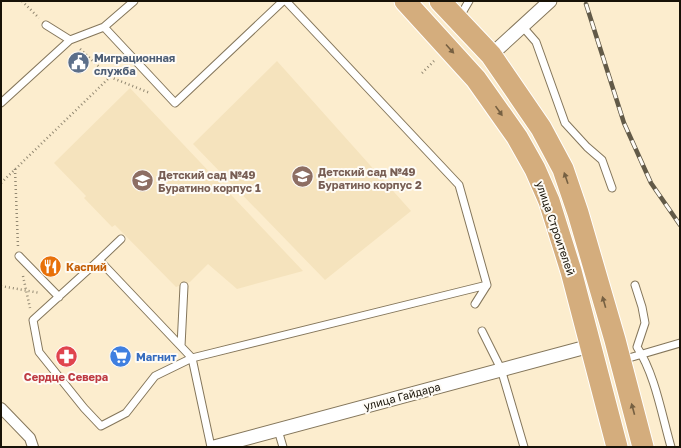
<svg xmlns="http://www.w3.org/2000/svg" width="681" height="448" font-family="'Golos Text',sans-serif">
  <rect width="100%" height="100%" fill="#fcedce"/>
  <!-- built -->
  <path fill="#f5e3bd" d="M277,61l134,150 -86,69 -132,-136z
    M130,88l173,183 -66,18 -29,-25 -18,18 -14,5 -61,-62 -3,2 -28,-29 2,-2 -32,-33z"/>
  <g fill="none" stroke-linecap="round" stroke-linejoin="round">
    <defs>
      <path id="service" d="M286,1l173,184 28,100 -12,19
        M459,18l10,-17
        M46,25l24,15
        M522,26l14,16 29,81 22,24 15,13 10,28
        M104,27l71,76 108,-102
        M1,103l69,-63 34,-13 30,-26
        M121,239l-22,21 93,98 19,89
        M19,256l40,41
        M99,260l-66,60 6,32 45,56 17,18 25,-13 29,-37 37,-18 295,-73
        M635,285l7,22 3,16 -8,24c18,27 25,69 34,100
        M482,331l19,38 23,78
        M181,346l3,-60
        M622,360l58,-17
        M278,430l5,17"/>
      <path id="pedestrian" d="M1,408l29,30 3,9"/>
      <path id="minor" d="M491,55l59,-54
        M214,447l376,-101"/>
      <path id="primary" d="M405,1l71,78 41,58 18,32 14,32 22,70 46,176
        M440,1l51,54 50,73 22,41 15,44 37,127 28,107"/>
    </defs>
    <!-- service casing -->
    <use href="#service" stroke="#84765b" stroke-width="9"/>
    <!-- pedestrian casing -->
    <use href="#pedestrian" stroke="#84765b" stroke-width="12"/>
    <!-- minor casing -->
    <use href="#minor" stroke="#84765b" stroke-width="15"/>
    <!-- primary casing -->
    <use href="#primary" stroke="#fff" stroke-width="23"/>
    <!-- path -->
    <path stroke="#928872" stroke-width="2.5" stroke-dasharray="1 3" stroke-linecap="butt" d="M22,1l17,17
      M422,73l12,-12
      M110,77l40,16
      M15,169l3,78
      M1,183l109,-106 -32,-30
      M23,276l7,32
      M1,286l39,7"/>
    <!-- service -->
    <use href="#service" stroke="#fff" stroke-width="7"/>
    <!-- pedestrian -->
    <use href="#pedestrian" stroke="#fff" stroke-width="10"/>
    <!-- minor -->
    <use href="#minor" stroke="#fff" stroke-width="13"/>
    <!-- primary -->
    <use href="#primary" stroke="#d4ad7d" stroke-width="21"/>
    <defs>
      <path id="rail" d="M586,4l38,119 27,60 29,42"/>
    </defs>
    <!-- rail casing -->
    <use href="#rail" stroke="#625a48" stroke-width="4.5"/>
    <!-- rail -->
    <use href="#rail" stroke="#fefbf5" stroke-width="3" stroke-dasharray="9" stroke-linecap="butt"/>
  </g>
  <!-- one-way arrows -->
  <defs><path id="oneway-solid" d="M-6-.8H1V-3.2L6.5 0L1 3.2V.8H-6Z"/></defs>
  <g fill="#766042">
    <use href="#oneway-solid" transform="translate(450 49) rotate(48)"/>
    <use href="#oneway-solid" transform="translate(499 111) rotate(55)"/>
    <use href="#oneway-solid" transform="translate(566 178) rotate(-109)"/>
    <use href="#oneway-solid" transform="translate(604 302) rotate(-106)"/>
    <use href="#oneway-solid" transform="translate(633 409) rotate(-105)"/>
  </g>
  <!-- icons -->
  <defs>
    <symbol id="civic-disc" viewBox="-11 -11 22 22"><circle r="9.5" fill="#5c6f8a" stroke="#fefbf5"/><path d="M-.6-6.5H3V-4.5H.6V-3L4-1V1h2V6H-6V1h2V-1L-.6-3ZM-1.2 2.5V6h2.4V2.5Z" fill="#fff"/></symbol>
    <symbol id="school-disc" viewBox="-11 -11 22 22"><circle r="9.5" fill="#8d6e63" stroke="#fefbf5"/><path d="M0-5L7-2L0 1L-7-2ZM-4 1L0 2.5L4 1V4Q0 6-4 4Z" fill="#fff"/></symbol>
    <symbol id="restaurant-disc" viewBox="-11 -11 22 22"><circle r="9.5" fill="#e8710a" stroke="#fefbf5"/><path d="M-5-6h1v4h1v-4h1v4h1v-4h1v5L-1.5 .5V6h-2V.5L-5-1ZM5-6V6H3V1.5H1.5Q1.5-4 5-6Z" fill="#fff"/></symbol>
    <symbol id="pharmacy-disc" viewBox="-11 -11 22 22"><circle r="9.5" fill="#e0444e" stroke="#fefbf5"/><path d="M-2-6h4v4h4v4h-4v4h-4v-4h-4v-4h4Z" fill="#fff"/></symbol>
    <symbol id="supermarket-disc" viewBox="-11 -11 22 22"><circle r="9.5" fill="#3f7fe0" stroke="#fefbf5"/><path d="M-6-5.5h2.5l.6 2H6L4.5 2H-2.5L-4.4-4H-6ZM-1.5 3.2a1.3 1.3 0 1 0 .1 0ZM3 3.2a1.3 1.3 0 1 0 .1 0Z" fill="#fff"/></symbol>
  </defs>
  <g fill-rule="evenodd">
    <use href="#civic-disc" x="66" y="50" width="25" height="25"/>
    <use href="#school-disc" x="290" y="164" width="25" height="25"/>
    <use href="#school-disc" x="130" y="168" width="25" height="25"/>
    <use href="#restaurant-disc" x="38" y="254" width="25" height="25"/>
    <use href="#pharmacy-disc" x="54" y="344" width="25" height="25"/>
    <use href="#supermarket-disc" x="108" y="344" width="25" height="25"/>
  </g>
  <g text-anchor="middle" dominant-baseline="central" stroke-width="4" stroke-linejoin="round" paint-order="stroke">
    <!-- service labels -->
    <g font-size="11" font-weight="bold" fill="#4e5e75" stroke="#fefbf5" text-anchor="start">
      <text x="94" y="57">Миграционная<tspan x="94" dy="13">служба</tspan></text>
    </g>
    <!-- education labels -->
    <g font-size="11" font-weight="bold" fill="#785e54" stroke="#fefbf5" text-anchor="start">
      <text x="318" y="171">Детский сад №49<tspan x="318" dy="13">Буратино корпус 2</tspan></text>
      <text x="158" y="174">Детский сад №49<tspan x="158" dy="13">Буратино корпус 1</tspan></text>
    </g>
    <!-- street labels -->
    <g font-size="11" fill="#171207" stroke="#fefbf5">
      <text transform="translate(556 228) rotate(71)">улица Строителей</text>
      <text transform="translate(402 396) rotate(-15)">улица Гайдара</text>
    </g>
    <!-- food labels -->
    <g font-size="11" font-weight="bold" fill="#c56008" stroke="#fefbf5" text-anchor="start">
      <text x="66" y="266">Каспий</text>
    </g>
    <!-- shop labels -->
    <g font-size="11" font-weight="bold" fill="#366cbe" stroke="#fefbf5" text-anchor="start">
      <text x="136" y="356">Магнит</text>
    </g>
    <!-- health labels -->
    <g font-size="11" font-weight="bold" fill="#be3a42" stroke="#fefbf5">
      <text x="66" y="376">Сердце Севера</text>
    </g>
  </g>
  <!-- border -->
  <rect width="681" height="448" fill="none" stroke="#171207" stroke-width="4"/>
</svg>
